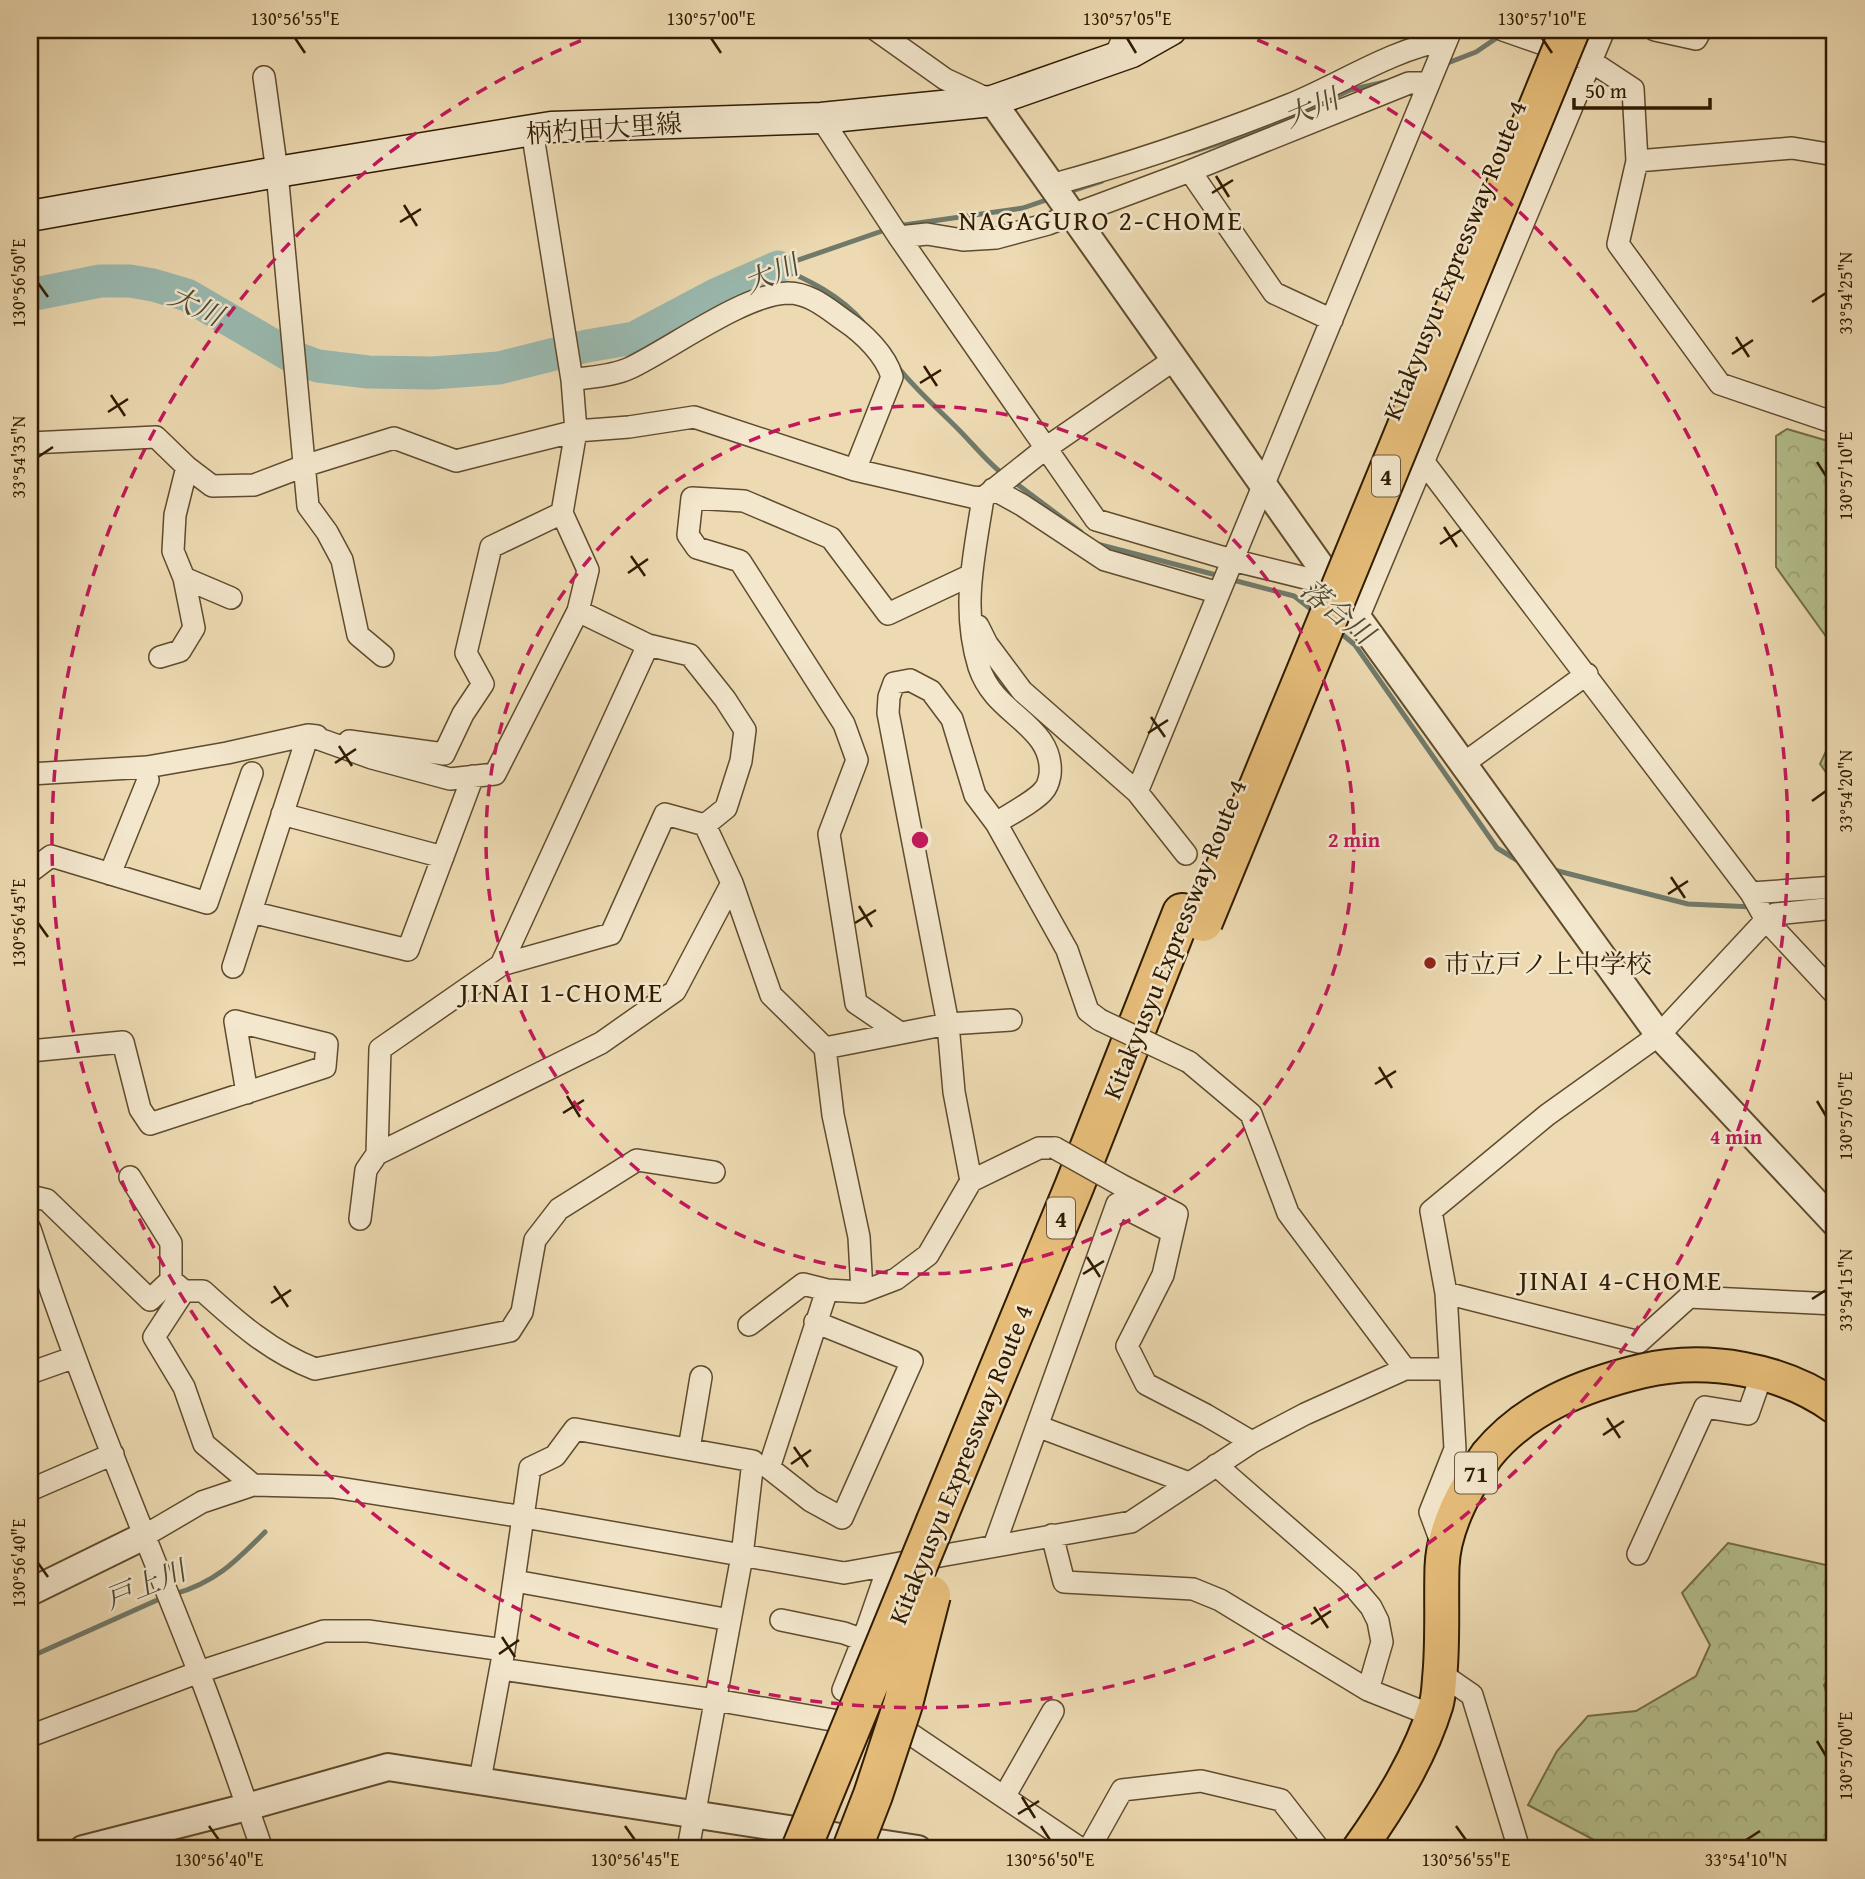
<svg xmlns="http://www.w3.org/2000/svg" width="1865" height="1879" font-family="'Gentium Book Plus','Noto Serif JP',serif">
  <defs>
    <pattern id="forest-crowns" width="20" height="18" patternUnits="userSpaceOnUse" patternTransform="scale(1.75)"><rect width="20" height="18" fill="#b5c08e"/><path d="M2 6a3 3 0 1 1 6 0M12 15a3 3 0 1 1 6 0" fill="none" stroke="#9ca479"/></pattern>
  </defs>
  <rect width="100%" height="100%" fill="#eddab2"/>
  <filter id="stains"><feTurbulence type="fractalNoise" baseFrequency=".00286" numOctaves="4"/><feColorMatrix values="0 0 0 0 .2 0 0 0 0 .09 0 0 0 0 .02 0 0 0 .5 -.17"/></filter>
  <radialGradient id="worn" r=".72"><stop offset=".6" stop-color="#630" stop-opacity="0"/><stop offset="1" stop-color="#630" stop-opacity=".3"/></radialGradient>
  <!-- forest -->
  <path fill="url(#forest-crowns)" stroke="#726e48" stroke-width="2" d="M1787,429l48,14v206l-59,-82v-131z
    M1835,732v53l-15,-21z
    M1728,1543l107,24v104l-11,14 11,34v130h-224l-83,-44 29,-54 31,-35 48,-5 60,-35 14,-31 -28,-52z"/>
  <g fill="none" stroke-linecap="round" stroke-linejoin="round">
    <!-- stream -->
    <path stroke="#707a6b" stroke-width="5" d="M1445,64l31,-12 25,-17
      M1188,153l84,-26 78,-37 35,-8
      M1145,167l30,-10
      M1065,193l37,-12
      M897,226l126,-18 29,-10
      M778,267c31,13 63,29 85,55
      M778,267l110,-38
      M897,366c18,23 40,42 61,63 16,16 29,33 47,47
      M1013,481l68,51
      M1097,544l123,32
      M1229,579l65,17 22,17
      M1337,630l18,15 142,203 23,14
      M1550,869l138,35 65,3
      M174,1594c41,-11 62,-33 91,-62
      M30,1657l134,-60"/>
    <!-- river -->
    <path stroke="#9abab1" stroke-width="33" d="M30,295l70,-14h30l23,4 34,10 106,62 25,9 50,6 65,1 66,-5 88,-22 47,-8 81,-43 63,-28"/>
    <defs>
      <path id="minor" d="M876,30l69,49 45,21
        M1503,30l86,30 44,29 4,72 -19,83 102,140 115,39
        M1655,30l41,9 5,-9
        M1114,58l13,-28
        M264,77l13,95 31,334 19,26 15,28 16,75 25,21
        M821,118l78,119 197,283 136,40 102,25
        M532,130l40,250 4,51 -14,82
        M1637,161l155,-13 43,7
        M1190,171l219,-88h19
        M1051,185c81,-22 160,-49 238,-80 52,-21 101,-55 157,-65
        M899,237l28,-3 36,6 33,-2 52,-14 142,-53 84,122 58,27
        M572,380c18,-3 41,-4 58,-12 42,-20 114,-74 158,-75 22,0 40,16 57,28 18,12 41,34 47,56l-37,93
        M30,443l126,-6 31,30 25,19 42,-1 50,-19 90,-28 62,23 120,-30 53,-4 65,-10 161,53 117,27 11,1
        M1423,461l328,432 15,27 69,74
        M187,467l-12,48 -2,36 11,27 47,20
        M993,489l29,16 83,55 114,33
        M1358,618l246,-588
        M978,626l9,18 35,47 115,101 49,62
        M648,645l42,10 35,44 20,31 -4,31 -15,47 -21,17
        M160,657l20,-6 14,-23 -10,-50
        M349,741l95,13 19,-40 20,-30 -17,-31 25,-106 71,-34 26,57 -10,41
        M1463,764l124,-90
        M30,774l117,-7 80,-14 81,-18 64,23 78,21 45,-5 83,-163 70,34 -147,320 -121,84 -3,105 224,-111 74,-52 57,-108 39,112 54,53 8,67 26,122 3,55
        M1137,792l314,-762
        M282,814l161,43
        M996,823c11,-7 41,-23 48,-33 4,-4 5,-10 6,-15 4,-39 -34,-55 -55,-80 -6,-7 -13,-19 -16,-28 -18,-59 -5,-110 4,-169l63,-50 129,-89
        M30,872l21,-16 156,47 45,-130
        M110,874l38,-94
        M1751,893l84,-6
        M251,912l157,38 65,-174
        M501,965l110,-31 54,-120 40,11 27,58
        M233,967l75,-232 9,1
        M900,1033l-44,-30 -27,-169 28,-74 -13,-36 -104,-163 -43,-13 -9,-13 4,-37 52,3 87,37 57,76 83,-39
        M825,1048l123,-24 63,-4
        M30,1051l93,-9 17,67 10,15 175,-57 2,-23 -92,-23 12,72
        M1189,1062l62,52 37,99 117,156
        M130,1177l41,66v37
        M971,1181l-17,-89 -6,-68 -60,-311 1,-16 5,-14 16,-3 21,11 21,28 23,76 21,28 71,127 21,61 12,9
        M1119,1184l58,30 -14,61 -36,71 19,38 60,31 46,27
        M30,1196l17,4 103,100 21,-20 13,11 -30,46 30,50 20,57 49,41
        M360,1219l6,-49 11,-16
        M30,1229c49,149 110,294 168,441 23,59 43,119 64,179
        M184,1291h19c34,31 68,61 112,78l195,-38 12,-19 13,-72 24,-31 78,-49 77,12
        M1446,1293l193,49 50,-45 146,7
        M815,1322l97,39 -70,157 -31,-17 -42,-33 58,-178 35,2 34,-13 32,-24 43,-74 68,-33h16
        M749,1325l54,-41 24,6
        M30,1373l45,-16
        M1037,1426l152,57
        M689,1449l12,-72
        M30,1490l83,-36
        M1052,1535l12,47 129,7 27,11 148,90 14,-48 -4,-21 -7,-14 -22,-26 -133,-116
        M144,1536l58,-34 51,-17 80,2 191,30 320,56 287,-51 121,-80 53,-28 100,-45h45
        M994,1546l123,-342 55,28
        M1443,1547l-13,-35 25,-63 -9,-156 -15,-82 116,-96 112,-80 107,-115 9,-6 60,-6
        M1638,1554l67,-147 43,7 14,-40
        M515,1581l215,39
        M781,1620l63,13 19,7 26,-75
        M501,1669l214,31 194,33 172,116
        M1440,1673l32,22 47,154
        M843,1690l20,-50
        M1368,1690l63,25
        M30,1736l169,-64 125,-41h44l136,19
        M480,1780l24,-130 26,-182 25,-12 20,-27 178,32 -11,95 -54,293
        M1004,1797l49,-86
        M1089,1849l33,-59 79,-9 80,19 38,49"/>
      <path id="tertiary" d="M992,101l342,484 325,450 176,188
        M30,1592l114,-56
        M83,1849l164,-42 141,-40 530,82"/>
      <path id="secondary" d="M30,216l247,-44 274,-45 270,-9 171,-17 140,-49 39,-22"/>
      <path id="primary" d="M1359,1849c31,-44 61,-92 77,-144 3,-10 3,-22 4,-32 3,-35 1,-71 2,-106 1,-27 13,-57 26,-80 6,-10 12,-22 19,-32 39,-48 97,-70 155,-84 64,-15 140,-2 193,36"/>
      <path id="motorway" d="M936,1521l138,-334 108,-274"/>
    </defs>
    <!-- minor casing -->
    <use href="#minor" stroke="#5f4b2d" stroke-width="24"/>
    <!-- tertiary casing -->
    <use href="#tertiary" stroke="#5f4b2d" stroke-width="30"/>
    <!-- secondary casing -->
    <use href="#secondary" stroke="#301b01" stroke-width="33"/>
    <!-- primary casing -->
    <use href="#primary" stroke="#301b01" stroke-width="37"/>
    <!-- motorway casing -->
    <use href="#motorway" stroke="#301b01" stroke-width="42"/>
    <!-- minor -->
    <use href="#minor" stroke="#f3e7cd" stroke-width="21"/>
    <!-- tertiary -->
    <use href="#tertiary" stroke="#f3e7cd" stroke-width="26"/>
    <!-- secondary -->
    <use href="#secondary" stroke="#f3e7cd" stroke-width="30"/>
    <!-- primary -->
    <use href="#primary" stroke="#e6bd79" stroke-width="33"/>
    <!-- motorway -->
    <use href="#motorway" stroke="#e6bd79" stroke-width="38"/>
    <defs>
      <path id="minor-bridge" d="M1100,1020l89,42
        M1055,1148l64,36"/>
      <path id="motorway-bridge" d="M1203,922l367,-892
        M801,1849l135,-328
        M852,1849l21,-54 30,-91 28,-109"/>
    </defs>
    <!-- minor-bridge casing -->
    <use href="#minor-bridge" stroke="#5f4b2d" stroke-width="24" stroke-linecap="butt"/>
    <!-- motorway-bridge casing -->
    <use href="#motorway-bridge" stroke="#301b01" stroke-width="42" stroke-linecap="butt"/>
    <!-- minor-bridge -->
    <use href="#minor-bridge" stroke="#f3e7cd" stroke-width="21"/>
    <!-- motorway-bridge -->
    <use href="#motorway-bridge" stroke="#e6bd79" stroke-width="38"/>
  </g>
  <!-- ticks -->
  <path fill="none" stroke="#301b01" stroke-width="2.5" d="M295,38l10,15M711,38l10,15M1127,38l9,15M1542,38l10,15M1216,176l13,21M1212,193l21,-13M404,205l13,21M400,222l21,-13M38,283l10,14M1812,302l14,-9M1736,337l13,20M1732,354l21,-14M924,366l13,20M920,383l21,-13M111,395l14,21M108,412l20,-13M38,457l15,-10M1817,462l9,14M1444,527l13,20M1440,544l21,-14M631,556l14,20M628,573l20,-14M1151,717l14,20M1148,733l20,-13M339,746l13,20M335,763l21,-14M1812,801l14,-10M1671,877l14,21M1668,894l20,-13M859,906l13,21M38,923l10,14M855,923l21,-13M1379,1067l13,21M1375,1084l21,-13M567,1096l13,21M1817,1101l9,15M563,1113l21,-13M1087,1257l13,20M1083,1274l21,-13M274,1286l14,21M1812,1299l14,-9M271,1303l20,-13M1607,1418l13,20M1603,1435l21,-14M794,1447l14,20M791,1464l20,-14M38,1563l10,14M1314,1607l14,21M1311,1624l20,-13M502,1637l13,20M499,1654l20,-14M1817,1741l9,15M1022,1797l13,21M1018,1814l21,-13M209,1826l10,14M625,1826l10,14M1041,1826l9,14M1456,1826l10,14M1746,1840l14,-9"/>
  <!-- distance rings -->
  <g fill="none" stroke="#c2185b" stroke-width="3.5" stroke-dasharray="12 9">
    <circle cx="920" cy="840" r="434"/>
    <path d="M1238 32A868 868 0 1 1 602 32"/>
  </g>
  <!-- markers -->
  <circle fill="#8f2418" stroke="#f3e7cd" stroke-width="2.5" cx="1430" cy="963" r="7"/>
  <g text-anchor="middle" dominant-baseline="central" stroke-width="5" stroke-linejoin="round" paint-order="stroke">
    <!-- shield labels -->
    <g fill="#f3e7cd" stroke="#6a583e" stroke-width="2">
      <rect x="1372" y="455.5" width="28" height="41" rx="5"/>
      <rect x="1047" y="1197.5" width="28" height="41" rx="5"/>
      <rect x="1455" y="1452.5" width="42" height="41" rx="5"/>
    </g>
    <g font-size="24" font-weight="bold" fill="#301b01">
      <text x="1386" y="476">4</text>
      <text x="1061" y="1218">4</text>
      <text x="1476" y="1473">71</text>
    </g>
    <!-- street labels -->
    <g font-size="26" fill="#301b01" stroke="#f3e7cd">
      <text transform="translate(604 128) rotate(-4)">柄杓田大里線</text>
      <text transform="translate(1454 260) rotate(-68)">Kitakyusyu Expressway Route 4</text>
      <text transform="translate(1174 939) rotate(-68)">Kitakyusyu Expressway Route 4</text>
      <text transform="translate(960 1464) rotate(-68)">Kitakyusyu Expressway Route 4</text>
    </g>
    <!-- poi labels -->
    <g font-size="26" fill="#301b01" stroke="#f3e7cd" text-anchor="start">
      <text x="1444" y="963">市立戸ノ上中学校</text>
    </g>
    <!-- water labels -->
    <g font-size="28" font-style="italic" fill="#504b36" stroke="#f3e7cd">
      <text transform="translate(1311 107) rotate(-23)">大川</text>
      <text transform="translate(771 273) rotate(-23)">大川</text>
      <text transform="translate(196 305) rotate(25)">大川</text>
      <text transform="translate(1338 611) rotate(39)">落合川</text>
      <text transform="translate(145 1584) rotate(-22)">戸上川</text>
    </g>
    <!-- neighbourhood labels -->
    <g font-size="28" letter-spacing="2" fill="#301b01" stroke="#f3e7cd">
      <text x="1101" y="219">NAGAGURO 2-CHOME</text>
      <text x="562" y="991">JINAI 1-CHOME</text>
      <text x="1621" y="1279">JINAI 4-CHOME</text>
    </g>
  </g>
  <circle cx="920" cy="840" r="10" fill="#c2185b" stroke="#f3e7cd" stroke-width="3.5"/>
  <g font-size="21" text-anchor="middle" font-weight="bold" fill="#c2185b" stroke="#f3e7cd" stroke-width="5" stroke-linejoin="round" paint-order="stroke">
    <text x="1354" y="847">2 min</text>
    <text x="1736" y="1144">4 min</text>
  </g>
  <!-- margin -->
  <rect width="1865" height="1879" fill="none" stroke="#eddab2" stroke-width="77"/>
  <!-- scale -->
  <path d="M1574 98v10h136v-10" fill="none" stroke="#301b01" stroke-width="3.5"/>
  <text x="1585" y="98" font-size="21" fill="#301b01" stroke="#f3e7cd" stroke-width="5" paint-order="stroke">50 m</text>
  <rect x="38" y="38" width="1788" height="1802" fill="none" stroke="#301b01" stroke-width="2.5"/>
  <g font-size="18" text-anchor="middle" fill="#301b01">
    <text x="295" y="25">130°56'55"E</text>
    <text x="711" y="25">130°57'00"E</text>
    <text x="1127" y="25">130°57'05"E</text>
    <text x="1542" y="25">130°57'10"E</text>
    <text transform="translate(19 283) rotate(-90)" y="6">130°56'50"E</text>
    <text transform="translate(1846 293) rotate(-90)" y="6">33°54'25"N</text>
    <text transform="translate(19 457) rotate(-90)" y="6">33°54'35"N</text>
    <text transform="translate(1846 476) rotate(-90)" y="6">130°57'10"E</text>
    <text transform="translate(1846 791) rotate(-90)" y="6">33°54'20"N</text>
    <text transform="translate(19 923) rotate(-90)" y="6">130°56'45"E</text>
    <text transform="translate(1846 1116) rotate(-90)" y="6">130°57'05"E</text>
    <text transform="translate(1846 1290) rotate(-90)" y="6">33°54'15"N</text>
    <text transform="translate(19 1563) rotate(-90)" y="6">130°56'40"E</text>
    <text transform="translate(1846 1756) rotate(-90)" y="6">130°57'00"E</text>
    <text x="219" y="1866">130°56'40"E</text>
    <text x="635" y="1866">130°56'45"E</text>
    <text x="1050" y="1866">130°56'50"E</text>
    <text x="1466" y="1866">130°56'55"E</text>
    <text x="1746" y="1866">33°54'10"N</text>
  </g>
  <rect width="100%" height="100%" filter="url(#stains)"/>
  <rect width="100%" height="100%" fill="url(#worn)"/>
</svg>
